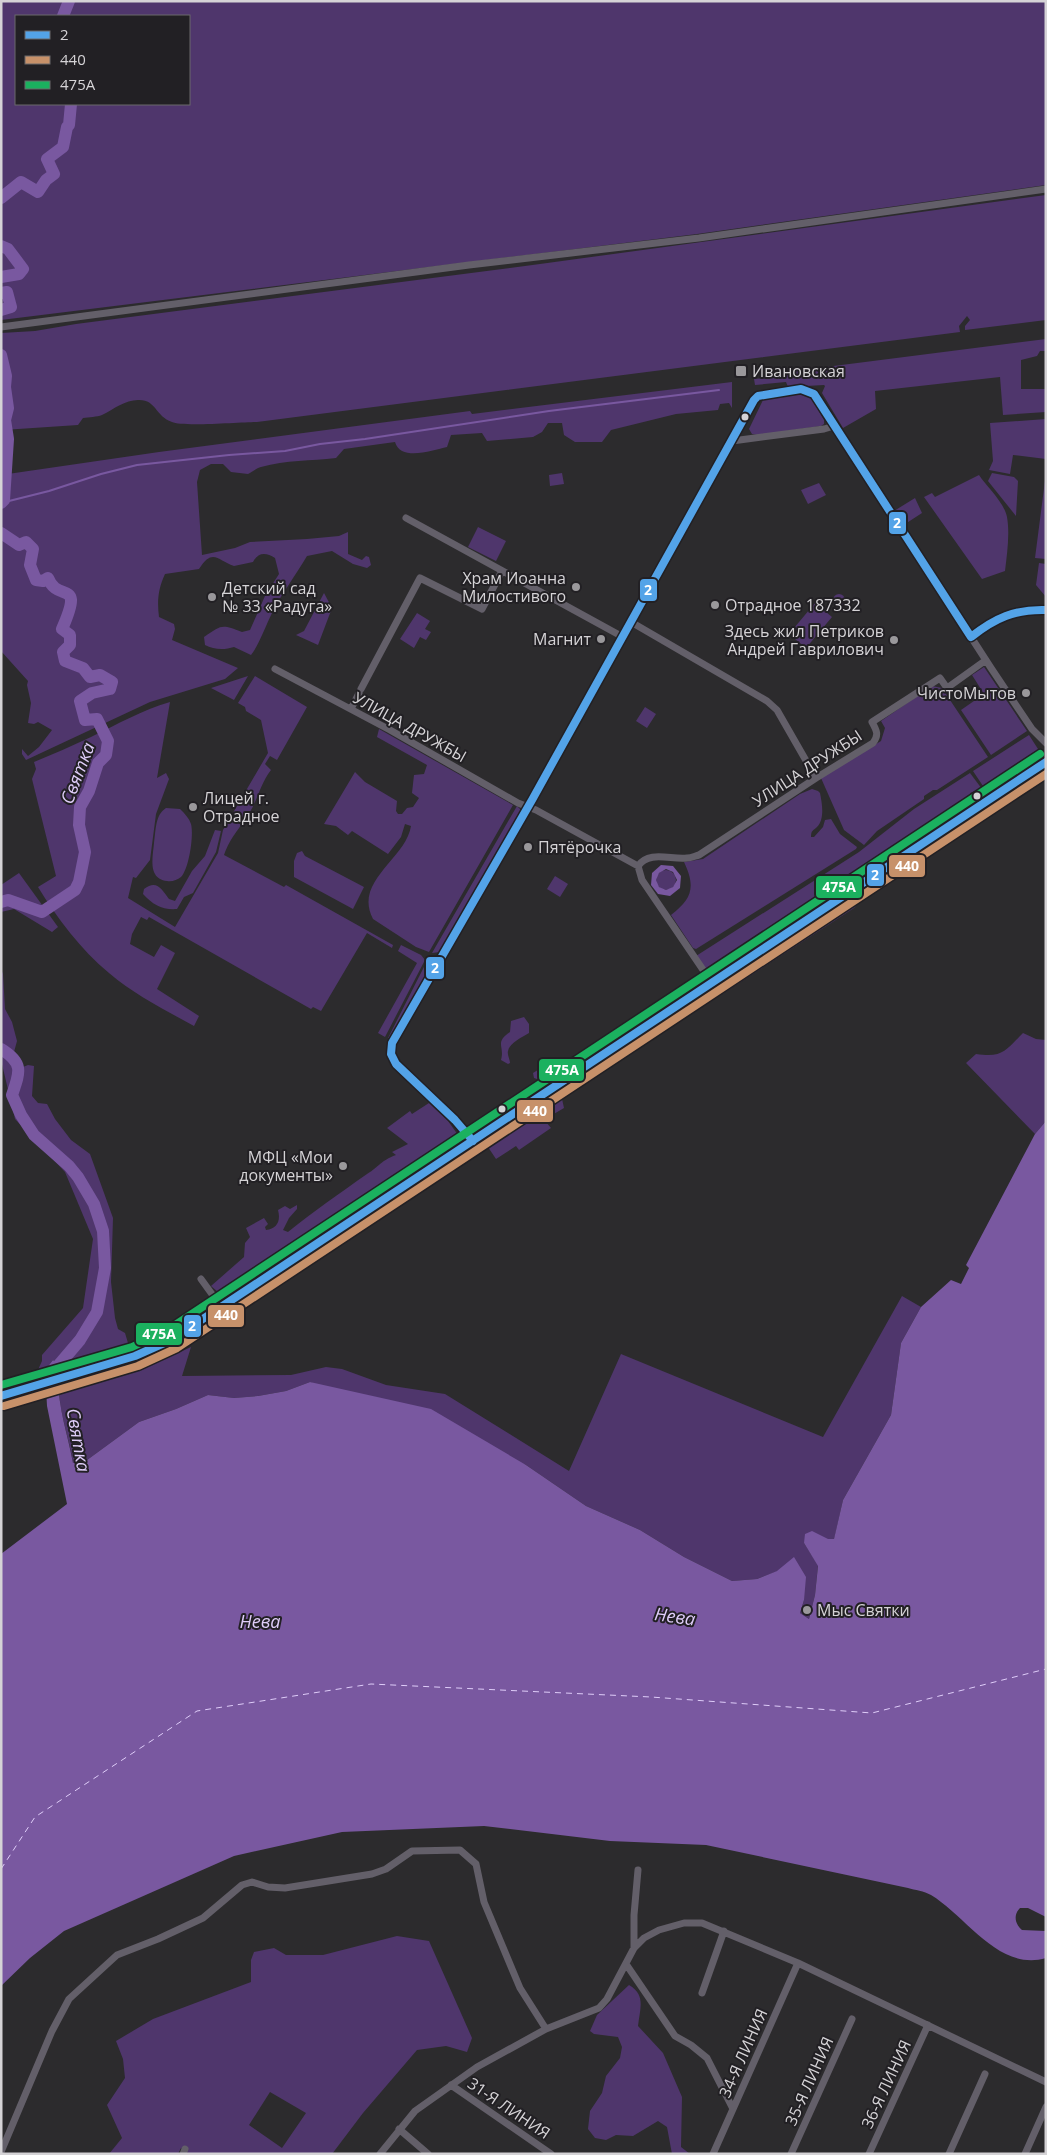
<svg xmlns="http://www.w3.org/2000/svg" width="1047" height="2155" font-family="'Open Sans',sans-serif">
  <rect width="100%" height="100%" fill="#2c2b2d"/>
  <!-- green -->
  <path fill="#4f366c" fill-rule="evenodd" d="M1,1h1045v184l-349,49 -696,86zM16,16h173v88h-173z
    M1046,195v125l-81,10v-4l5,-6 -3,-4 -8,10 1,6 -703,90c-15,0 -75,5 -85,0 -17,-6 -16,-23 -34,-22 -13,0 -24,9 -36,15 -5,2 -13,2 -19,3l-5,7 -75,5v14h-2v-111l34,-2 41,-7 464,-60z
    M1046,339v12h-6l-3,5 -16,4v29h25v23l-43,3 -3,-38 -125,14 1,18 -33,19 -21,-35 3,-7 -1,-1 -36,2 -2,-5 -31,3 -1,-6 10,-1 -1,-3z
    M732,382v26l-3,-5 -9,1 -2,6 -42,4 -65,16 -9,12h-27l-11,-7 -2,-12h-14l-6,9 -9,5 -46,4 -5,-8 -31,2 -4,12c-14,3 -46,15 -52,-5l-51,7 -8,9c-25,3 -50,2 -75,9 -4,1 -9,5 -13,7l-17,-2 -8,-8h-12l-11,6 -3,12 5,73 33,-7 15,-6 57,-3 32,-3 9,-4v22l14,6 4,-4 3,1 2,8 -4,3 -14,-4 -21,-13 -25,5c-11,19 -25,37 -35,57 -6,12 -13,32 -21,42l-17,-8c-9,3 -20,3 -29,-2l-1,-8c18,-12 17,-13 38,-5l8,-2 15,-34 14,-22 -4,-16c-9,-6 -17,-6 -22,4l-19,4c-16,-5 -21,-19 -35,3l-34,5c-7,15 -8,27 -6,43l15,7 1,5 -3,11 66,28 -13,11 -75,23 -124,58 -4,-6v-5l6,7 11,-9 13,-17 -14,-8 -4,2 -6,-1 3,-20 -4,-18 1,-4 -27,-30v-176l158,-23 311,-41 2,3z
    M801,393l9,3 14,24v4l-3,2 -63,9 -6,-1 -3,-5 14,-29z
    M1046,419v40l-33,-4 -3,19 -21,-4 4,-9 -3,-38z
    M562,473l2,11 -14,2 -1,-11z
    M992,473l22,4 4,4 -2,35 -28,-35z
    M1046,473v86l-11,-1z
    M979,475c8,12 25,27 28,42 3,17 0,37 -2,54l-23,8 -58,-82 8,-4 3,4z
    M819,483l7,12 -18,9 -7,-14z
    M915,498l7,15 -20,13 -8,-15z
    M478,527l28,14 -10,20 -28,-14z
    M1039,563l7,1v33l-10,-12z
    M324,593l8,15 -14,37 -22,-10 8,-4z
    M833 600a6 6 0 1 1 12 0a6 6 0 1 1-12 0Z
    M815,603l17,14 -26,31 -17,-14z
    M417,613l13,8 -5,8 6,3 -5,8 -6,-3 -6,11 -14,-9z
    M984,667l43,64 -36,24 -30,-45 23,-16 -12,-19z
    M248,676l-14,24 -23,-12z
    M255,676l52,31 -30,53 -7,-4 -5,8 6,6c-11,14 -13,30 -23,45 -10,16 -17,21 -24,40l60,32 2,-2 107,60 -1,3 -25,-15 -46,78 -8,-4 -2,2 -162,-92 -2,3 -6,-3 -9,17 -2,10 24,13 7,-12 14,8 -18,36 42,27 -5,10c-29,-16 -59,-31 -85,-53 -28,-23 -52,-55 -71,-86l18,-11 -24,-97 4,-10 -2,-7c19,-8 38,-16 57,-25 27,-13 51,-27 79,-35l-13,76 9,-5 3,6 -13,35 -6,46 -14,18 -3,-1 -5,21 47,29 43,-74 5,-23 45,-77 -7,-33 -15,-9 -1,-4 -7,-4z
    M932,686l10,2 46,69 -51,33h-4l-9,6v3l-47,32 -13,14 -20,-15 -23,-52 60,-37 4,-13 -4,-7z
    M645,707l11,7 -9,14 -11,-7z
    M379,729l134,76 -84,147 -13,-5 -43,-28c-20,-38 33,-60 38,-93l-6,-2 -4,13 -13,17 -36,-23 -4,4 -12,-9 -12,-2 31,-52 10,10 32,19 -1,10 2,3h4l5,-6 6,-1 6,-9 -7,-5 2,-18 10,-1 3,-9 -50,-28z
    M1029,735l9,14v10l-34,22 -19,8 -12,-18z
    M970,773l12,16 -12,4 1,4 -3,2v5l-257,173 -15,-21 163,-104 55,-43z
    M812,789l6,2 2,2c2,10 5,26 -3,34 -4,4 -6,3 -6,10h3l9,-10 2,-7 6,-1 9,15 17,13 -1,2 -160,100 -3,-1 -22,-33c21,-16 25,-28 13,-53l19,-3 97,-65z
    M517,806l3,3v3l-80,140 -8,1z
    M166,808l14,1c5,5 9,9 11,15 3,11 -2,45 -10,53 -4,3 -9,5 -14,4 -20,-2 -14,-25 -13,-38 2,-13 1,-28 12,-35z
    M215,830l6,1 -5,21 -23,41 -9,4 -7,12c-15,1 -24,-4 -34,-15l1,-5c13,-10 18,1 25,10l6,2 17,-30 13,-15z
    M302,851l3,5 59,31 -11,22 -59,-32v-16l3,-8z
    M656 880a10 10 0 1 1 20 0a10 10 0 1 1-20 0Z
    M19,873l39,54 -6,5 -38,-23 -13,3v-27z
    M555,876l13,8 -8,13 -13,-8z
    M866,890v5l-12,13 -273,178 -3,-6 281,-187z
    M401,945l20,10 4,5 -40,77 -7,-4 39,-70 -19,-12z
    M428,959l3,7 -3,6 -38,67 -2,-1z
    M1,969l2,5 2,35 7,13 5,19 -3,11 9,15 5,-2 6,1 -2,30 6,7 9,1 8,15 16,21 19,14 23,64 -2,64 4,36 3,11 7,4 3,10 -14,8 -55,14 -6,-5 -8,10 -8,2 5,-11v-6l41,-47 10,-69 -28,-67 -50,-53 -14,-59z
    M524,1017l5,7v9c-6,4 -19,9 -21,18 -1,4 2,8 2,12l-2,1 -7,-4c4,-14 -7,-17 9,-28l1,-11z
    M1023,1033l13,6 10,1v81l-11,13 -69,-71 10,-9c27,4 29,-3 47,-21z
    M552,1061l5,2 1,4 -1,3 -11,2 -9,7 -3,-1 -1,-5z
    M568,1086l4,6 -10,7 2,9 -17,10 -1,4 5,6 -32,22 -3,-4 -20,13 -10,-15 1,-5z
    M429,1103l19,18 10,14c-3,16 -24,23 -37,32l-4,-1c-66,42 -129,91 -199,126l-7,-6 33,-29 1,-14 5,-6 -4,-9 18,-10 4,6 -3,3 1,3c11,-1 15,-9 12,-20l7,-4 5,3 7,-4v4l-8,9 -6,12 5,2c26,-21 52,-39 79,-58 13,-8 13,-13 29,-19l-4,-3 16,-8 -21,-16 23,-17 2,3z
    M324,1248l1,5 -20,16 -6,-2 2,-5z
    M902,1296l19,11 -20,36 -10,72 -48,85 -9,40h-6l-16,-8 -8,11 14,22 -3,30 -6,24 -9,-6 4,-13 -26,-29 -21,8 -25,2 -48,-24 -44,-27 -54,-24 -60,-41 -216,-83 -24,9 -28,5 -24,2 -26,-3 -32,14 -37,13 -56,41h-10c-4,-26 -14,-50 -14,-76l70,-16 26,-11 21,-6 15,-7 -9,29 109,-1 35,-8 16,2 44,16 59,9 124,77 52,-117 202,83z
    M397,1936l32,5 43,97 -5,14 -21,-6 -29,4 -54,63 -31,41h-143l-8,-6 -3,6h-69l13,-16 -15,-33 18,-27 -2,-19 -7,-18 37,-22 98,-37v-22l3,-8 20,-4 12,7h37zM270,2092l36,21 -24,35 -33,-23z
    M629,1985c17,10 11,23 9,41l25,27 19,44 -1,50 9,7h-18l-5,-27 -9,-6 -25,15 -17,-1 -10,5 -11,-2 -7,-9 2,-18 12,-18 4,-17 14,-18 2,-11 -4,-10 -24,-3 -4,-3 7,-16z"/>
  <!-- water -->
  <path fill="#7958a0" fill-rule="evenodd" d="M661,865l12,1 8,10 -1,12 -10,8 -12,-2 -7,-9 1,-12zM666,869l7,3 4,8 -4,7 -7,3 -7,-3 -3,-7 3,-7z
    M1046,1121v796l-18,-9h-8c-7,7 -5,16 2,22l24,1v27c-47,14 -80,-42 -115,-63 -7,-4 -16,-5 -23,-7l-202,-43 -96,-4 -126,-15 -142,6 -108,24 -170,75 -34,27 -29,28v-432l66,-50 -20,-98 -2,-36 8,-10 6,5c-4,35 8,65 14,98h10l56,-41 37,-13 32,-14 26,3 24,-2 28,-5 24,-9 121,27 95,56 60,41 54,24 44,27 48,24 25,-2 20,-8 17,-14 12,20 -2,23 -4,13 9,6 6,-24 3,-29 -14,-23 1,-9 7,-3 16,8h6l9,-39 48,-85 10,-72 20,-36 30,-27 10,4 8,-16 -3,-3 69,-131z"/>
  <g fill="none" stroke-linecap="round" stroke-linejoin="round">
    <!-- stream -->
    <path stroke="#7958a0" stroke-width="2" d="M1,503l48,-12 52,-17 36,-9 92,-10 56,-4 35,-7 45,-5 184,-28 170,-21"/>
    <!-- river -->
    <path stroke="#7958a0" stroke-width="12" d="M63,16l6,-15
      M1,198l20,-16 17,10 8,-12 8,-6 -7,-15 16,-12 4,-20 2,-2 2,-21
      M1,246l7,3 15,20 -4,5 -18,3
      M1,293l6,-1 4,15 -10,3
      M1,355l5,21 -1,11 3,21 -3,12 3,19 -4,61 -3,3
      M1,533l18,12 7,-3 7,7 -3,16 6,15 7,1 5,-3c10,26 37,-1 14,51l8,6v10l-7,7 2,9 18,7 7,9 10,-2 12,7 -2,7 -18,4 -12,8 5,19 12,-1 11,22 -2,14 -8,8 -9,28 -9,16 -1,18 6,27 -6,30 -4,8 -33,22 -34,-12 -7,2
      M1,1049c23,14 19,23 11,46l9,20 13,20 35,31 9,11 16,27 9,27 2,37 -8,44 -17,28 -23,27 -5,12"/>
    <!-- ferry -->
    <path stroke="#dfcdf9" stroke-width="1" stroke-dasharray="6 5" stroke-linecap="butt" d="M1,1869l34,-52 162,-106 174,-27 280,13 221,16 174,-44"/>
    <!-- minor -->
    <path stroke="#635f69" stroke-width="7" d="M1,327l468,-62 230,-27 347,-49
      M732,441l92,-12 10,-3
      M406,518l217,119
      M631,622l136,79 10,9 39,68
      M971,637c25,-21 41,-29 75,-27
      M275,669l115,61 128,73 18,7 102,56
      M361,689l59,-111 62,31 20,-38
      M351,709l8,-16
      M712,983l-70,-103 -4,-14c11,-16 33,-6 49,-8 4,0 8,-2 12,-3l117,-77 57,-35c6,-8 4,-12 -1,-21l68,-44 7,10 39,-28
      M473,1141l-18,-21 -59,-56 -5,-10 1,-11 140,-243 222,-400 4,-4 43,-7 13,5 177,274 41,61 14,14
      M201,1279l21,29
      M634,1948v-33l4,-45
      M626,1964l49,72 16,9 16,13 26,51
      M702,1993l22,-62
      M451,2085l100,69
      M399,2129l29,25
      M1,2152l51,-121 17,-32 48,-44 41,-16 45,-21 39,-33 10,-3 16,5 17,1 87,-14 14,-5 26,-18 48,-1 16,14 8,38 36,86 26,41
      M183,2154l2,-5
      M380,2154l35,-43 62,-44 69,-38 53,-21 8,-9 27,-51 10,-10 15,-8 25,-7h18l96,40 248,119
      M713,2154l85,-191
      M791,2154l61,-135
      M869,2154l59,-129
      M949,2154l36,-80
      M1025,2154l21,-47"/>
    <!-- major -->
    <path stroke="#646069" stroke-width="9" d="M1,1396l134,-40 36,-16 875,-578"/>
    <defs>
      <path id="bus-1" d="M473,1141l-18,-21 -59,-56 -5,-10 1,-11 140,-243 222,-400 4,-4 43,-7 13,5 157,243c24,-19 44,-28 75,-27
        M1,1396l134,-40 36,-16 875,-578"/>
      <path id="bus-2" d="M4,1406l134,-40 39,-18 869,-574"/>
      <path id="bus-3" d="M1,1385l131,-38 34,-16 874,-577"/>
    </defs>
    <!-- bus-1 casing -->
    <use href="#bus-1" stroke="#222024" stroke-width="11"/>
    <!-- bus-2 casing -->
    <use href="#bus-2" stroke="#222024" stroke-width="11"/>
    <!-- bus-3 casing -->
    <use href="#bus-3" stroke="#222024" stroke-width="11"/>
    <!-- bus-1 -->
    <use href="#bus-1" stroke="#53a3e8" stroke-width="8"/>
    <!-- bus-2 -->
    <use href="#bus-2" stroke="#c7916a" stroke-width="8"/>
    <!-- bus-3 -->
    <use href="#bus-3" stroke="#1bb15f" stroke-width="8"/>
  </g>
  <!-- markers -->
  <g fill="#9a989b" stroke="#222024" stroke-width="2">
    <rect x="735" y="365" width="12" height="12" rx="2.5"/>
    <circle cx="576" cy="587" r="5"/>
    <circle cx="212" cy="597" r="5"/>
    <circle cx="715" cy="605" r="5"/>
    <circle cx="601" cy="639" r="5"/>
    <circle cx="894" cy="640" r="5"/>
    <circle cx="1026" cy="693" r="5"/>
    <circle cx="193" cy="807" r="5"/>
    <circle cx="528" cy="847" r="5"/>
    <circle cx="343" cy="1166" r="5"/>
    <circle cx="807" cy="1610" r="5"/>
  </g>
  <g fill="#d5d3d6" stroke="#222024" stroke-width="2">
    <circle cx="745" cy="417" r="4.5"/>
    <circle cx="977" cy="796" r="4.5"/>
    <circle cx="502" cy="1109" r="4.5"/>
  </g>
  <g text-anchor="middle" dominant-baseline="central" stroke-width="4" stroke-linejoin="round" paint-order="stroke">
    <!-- poi labels -->
    <g font-size="16" fill="#d5d3d6" stroke="#222024" text-anchor="start">
      <text x="752" y="371">Ивановская</text>
      <text x="566" y="578" text-anchor="end">Храм Иоанна<tspan x="566" dy="18">Милостивого</tspan></text>
      <text x="222" y="588">Детский сад<tspan x="222" dy="18">№ 33 «Радуга»</tspan></text>
      <text x="725" y="605">Отрадное 187332</text>
      <text x="884" y="631" text-anchor="end">Здесь жил Петриков<tspan x="884" dy="18">Андрей Гаврилович</tspan></text>
      <text x="591" y="639" text-anchor="end">Магнит</text>
      <text x="1016" y="693" text-anchor="end">ЧистоМытов</text>
      <text x="203" y="798">Лицей г.<tspan x="203" dy="18">Отрадное</tspan></text>
      <text x="538" y="847">Пятёрочка</text>
      <text x="333" y="1157" text-anchor="end">МФЦ «Мои<tspan x="333" dy="18">документы»</tspan></text>
      <text x="817" y="1610">Мыс Святки</text>
    </g>
    <!-- street labels -->
    <g font-size="16" fill="#d5d3d6" stroke="#222024">
      <text transform="translate(410 727) rotate(29)">УЛИЦА ДРУЖБЫ</text>
      <text transform="translate(807 768) rotate(-33)">УЛИЦА ДРУЖБЫ</text>
      <text transform="translate(743 2053) rotate(-66)">34-Я ЛИНИЯ</text>
      <text transform="translate(809 2081) rotate(-66)">35-Я ЛИНИЯ</text>
      <text transform="translate(886 2084) rotate(-65)">36-Я ЛИНИЯ</text>
      <text transform="translate(509 2108) rotate(34)">31-Я ЛИНИЯ</text>
    </g>
    <!-- water labels -->
    <g font-size="18" font-style="italic" fill="#dfcdf9" stroke="#222024">
      <text transform="translate(77 773) rotate(-69)">Святка</text>
      <text transform="translate(79 1440) rotate(80)">Святка</text>
      <text transform="translate(675 1616) rotate(8)">Нева</text>
      <text x="260" y="1621">Нева</text>
    </g>
  </g>
  <g stroke="#222024" stroke-width="2">
    <rect x="888" y="511" width="19" height="24" rx="5" fill="#53a3e8"/>
    <rect x="639" y="578" width="19" height="24" rx="5" fill="#53a3e8"/>
    <rect x="888" y="854" width="38" height="24" rx="5" fill="#c7916a"/>
    <rect x="866" y="863" width="19" height="24" rx="5" fill="#53a3e8"/>
    <rect x="815" y="875" width="48" height="24" rx="5" fill="#1bb15f"/>
    <rect x="425" y="956" width="20" height="24" rx="5" fill="#53a3e8"/>
    <rect x="538" y="1058" width="47" height="24" rx="5" fill="#1bb15f"/>
    <rect x="516" y="1099" width="38" height="24" rx="5" fill="#c7916a"/>
    <rect x="207" y="1304" width="38" height="24" rx="5" fill="#c7916a"/>
    <rect x="183" y="1314" width="19" height="24" rx="5" fill="#53a3e8"/>
    <rect x="135" y="1322" width="48" height="24" rx="5" fill="#1bb15f"/>
  </g>
  <g font-size="14" text-anchor="middle" font-weight="bold" fill="#fff">
    <text x="897" y="528">2</text>
    <text x="648" y="595">2</text>
    <text x="907" y="871">440</text>
    <text x="875" y="880">2</text>
    <text x="839" y="892">475А</text>
    <text x="435" y="973">2</text>
    <text x="562" y="1075">475А</text>
    <text x="535" y="1116">440</text>
    <text x="226" y="1320">440</text>
    <text x="192" y="1331">2</text>
    <text x="159" y="1339">475А</text>
  </g>
  <!-- border -->
  <rect width="1047" height="2155" fill="none" stroke="#d5d3d6" stroke-width="5"/>
  <!-- legend -->
  <rect x="15" y="15" width="175" height="90" fill="#222024" stroke="#6a686b"/>
  <rect x="25" y="31" width="25" height="8" fill="#53a3e8" stroke="#6a686b"/>
  <text x="60" y="40" font-size="15" fill="#d5d3d6">2</text>
  <rect x="25" y="56" width="25" height="8" fill="#c7916a" stroke="#6a686b"/>
  <text x="60" y="65" font-size="15" fill="#d5d3d6">440</text>
  <rect x="25" y="81" width="25" height="8" fill="#1bb15f" stroke="#6a686b"/>
  <text x="60" y="90" font-size="15" fill="#d5d3d6">475А</text>
</svg>
